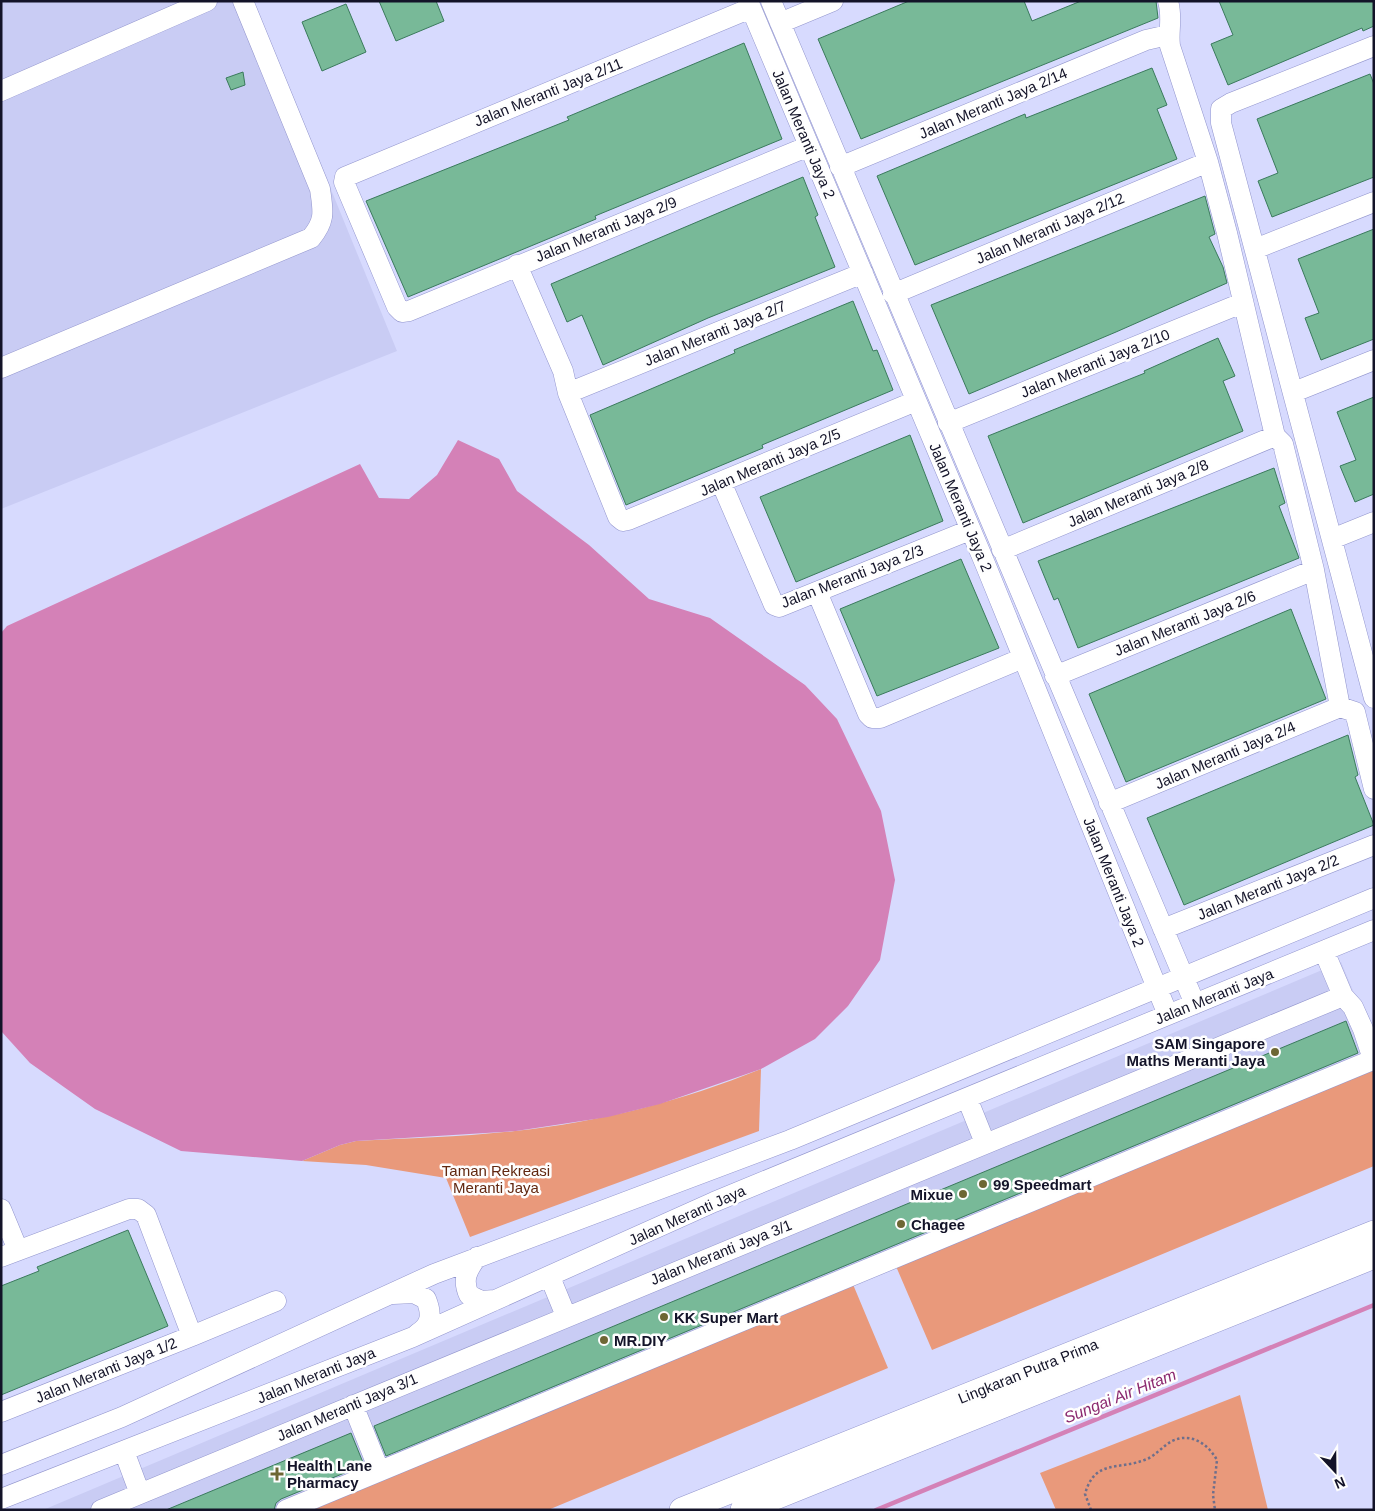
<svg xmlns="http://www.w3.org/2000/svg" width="1375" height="1511" font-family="Arial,sans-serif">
  <rect width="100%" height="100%" fill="#d7dafe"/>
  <!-- built -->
  <path fill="#c9ccf4" d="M1,1h253l143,350 -396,158z
    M1341,962l33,79v23l-1081,446h-250z"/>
  <!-- green -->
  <path fill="#e9997b" d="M1374,1064v102l-442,184 -37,-86z
    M761,1069l-2,62 -289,106 -24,-59 -80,-13 -64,-4 38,-16 16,-4c53,-3 106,-4 159,-10 85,-9 167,-30 246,-62z
    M852,1282l36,86 -340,142h-244z
    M1240,1395l28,115h-212l-16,-37z"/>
  <!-- water -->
  <path fill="#d481b7" d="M458,440l41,19 18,32 72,54 60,54 61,19 95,67 32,34 44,92 14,69 -15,80 -32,46 -33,33 -54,30 -101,35 -52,13 -92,14 -160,10 -16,4 -38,16 -121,-10 -86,-42 -65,-46 -29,-32v-398l6,-7 353,-162 19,34 30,1 28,-24z"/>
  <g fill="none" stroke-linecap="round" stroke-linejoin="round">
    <!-- stream -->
    <path stroke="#d481b7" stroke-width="4.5" d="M876,1510l498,-205"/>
  </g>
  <!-- building -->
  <path fill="#78b998" stroke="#3a7a5c" d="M379,1h57l8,20 -48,20z
    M909,1h115l8,20 49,-20h75l2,17 -297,121 -43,-100z
    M1219,1h155v25l-11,5 -1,-3 -134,57 -17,-41 22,-9z
    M346,4l20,48 -44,19 -20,-49z
    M744,43l38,96 -187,77 1,3 -188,78 -42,-96 203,-81 -2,-3z
    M1152,68l15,37 -10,4 20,50 -262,106 -38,-89 148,-62 1,4z
    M243,72l2,13 -14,5 -5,-12z
    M1370,74l4,10v93l-102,40 -14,-36 20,-8 -21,-54z
    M803,177l15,38 -3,2 20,50 -127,51 -105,47 -21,-50 -15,7 -16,-38z
    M1205,196l10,38 -6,3 14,30 4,16 -111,49 -147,62 -38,-89z
    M1374,229v110l-53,21 -16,-42 14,-5 -21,-54z
    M853,301l20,50 4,-1 16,40 -131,55 1,3 -137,57 -36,-90 145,-62 -1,-3z
    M1218,338l17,38 -12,5 20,50 -220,92 -35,-87 157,-63 -1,-2z
    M1374,397v97l-19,8 -15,-36 16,-6 -19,-48z
    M910,435l33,86 -147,61 -36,-85z
    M1274,468l11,35 -6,3 20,52 -221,90 -20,-50 -4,2 -16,-39z
    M961,559l38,89 -122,48 -37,-87z
    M1291,609l35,90 -200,83 -37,-88z
    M1348,735l10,40 -3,2 19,48 -190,80 -37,-87z
    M1346,1021l12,32 -972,403 -12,-30z
    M128,1230l40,96 -167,69v-109l38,-15 -2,-4z
    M351,1433l13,32 -83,34 -5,4 -2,7h-108z"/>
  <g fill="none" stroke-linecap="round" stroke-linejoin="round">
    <defs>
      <path id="minor" d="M748,1l238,565 182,449
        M771,1l424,1003
        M1168,1c5,17 0,29 2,45l38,116 19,71 48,203 8,8 31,126 26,137 15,5 19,77
        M751,8l-406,169 -1,5 53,125 5,5 7,-1 400,-165
        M780,23l53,-22
        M1374,46l-143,57 -10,6v14l153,575
        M1,91l206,-90
        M840,167l306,-127 22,-5
        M1255,249l119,-47
        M517,265l46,106 5,22 50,124 5,4 5,-1 288,-119
        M893,294l315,-132
        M1,368l310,-130c15,-18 12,-27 9,-49l-77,-188
        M1294,392l80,-32
        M568,393l295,-120
        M948,423l294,-120
        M721,482l53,123 5,2 191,-77
        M1332,539l42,-17
        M1002,550l273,-114
        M817,592l51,122 4,4h8l143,-60
        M1055,676l259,-106
        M1109,803l231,-96
        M1163,929l211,-84
        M967,1098l18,45
        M1,1209l17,41
        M1,1257l128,-48h9l8,6 46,121 -191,76
        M477,1257c-10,13 -15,23 -8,38l12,6 14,-1
        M550,1277l16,39
        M393,1294l21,-1 12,6c6,15 6,26 -9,35
        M192,1336l84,-35
        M353,1405l26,65
        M124,1451l16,43
        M1,1465l121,-48 312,-143 356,-134 584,-242
        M1,1499l412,-162 301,-135 660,-272
        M101,1510l1242,-514
        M286,1510l1084,-449 1,-8 -8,-24 -10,-22 -10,-11 -19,-45"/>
      <path id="major" d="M682,1510l692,-277
        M743,1510l631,-254"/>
    </defs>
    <!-- minor casing -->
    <use href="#minor" stroke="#9295cd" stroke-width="21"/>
    <!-- major casing -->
    <use href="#major" stroke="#9295cd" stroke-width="26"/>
    <!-- path -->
    <path stroke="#6e6f8b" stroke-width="2.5" stroke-dasharray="2.5 2.5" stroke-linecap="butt" d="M1091,1510l-6,-16c10,-36 34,-23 62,-35 9,-4 16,-13 25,-18 19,-9 36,3 45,19l-4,35 2,15"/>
    <!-- minor -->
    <use href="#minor" stroke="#fff" stroke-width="20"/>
    <!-- major -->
    <use href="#major" stroke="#fff" stroke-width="25"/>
  </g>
  <!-- markers -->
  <g fill="#6e6734" stroke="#fefefe" stroke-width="2">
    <circle cx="1275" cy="1052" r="5"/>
    <circle cx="983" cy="1184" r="5"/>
    <circle cx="963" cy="1194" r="5"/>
    <circle cx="901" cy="1224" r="5"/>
    <circle cx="664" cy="1317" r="5"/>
    <circle cx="604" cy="1340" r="5"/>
    <path d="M274.5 1466.5h5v5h5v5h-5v5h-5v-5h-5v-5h5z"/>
  </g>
  <g text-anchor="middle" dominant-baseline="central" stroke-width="5" stroke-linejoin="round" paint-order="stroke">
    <!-- street labels -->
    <g font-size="15" fill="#131328" stroke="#fefefe">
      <text transform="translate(548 92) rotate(-22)">Jalan Meranti Jaya 2/11</text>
      <text transform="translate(993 103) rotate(-23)">Jalan Meranti Jaya 2/14</text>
      <text transform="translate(804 134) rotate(67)">Jalan Meranti Jaya 2</text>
      <text transform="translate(1050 228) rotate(-23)">Jalan Meranti Jaya 2/12</text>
      <text transform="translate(606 229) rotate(-22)">Jalan Meranti Jaya 2/9</text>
      <text transform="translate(715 333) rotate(-22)">Jalan Meranti Jaya 2/7</text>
      <text transform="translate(1095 363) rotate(-22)">Jalan Meranti Jaya 2/10</text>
      <text transform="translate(770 462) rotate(-23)">Jalan Meranti Jaya 2/5</text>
      <text transform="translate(1138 493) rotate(-23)">Jalan Meranti Jaya 2/8</text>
      <text transform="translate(961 507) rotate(67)">Jalan Meranti Jaya 2</text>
      <text transform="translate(852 576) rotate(-21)">Jalan Meranti Jaya 2/3</text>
      <text transform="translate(1185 623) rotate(-22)">Jalan Meranti Jaya 2/6</text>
      <text transform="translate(1225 755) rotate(-23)">Jalan Meranti Jaya 2/4</text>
      <text transform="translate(1114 882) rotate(68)">Jalan Meranti Jaya 2</text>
      <text transform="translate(1268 887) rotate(-22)">Jalan Meranti Jaya 2/2</text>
      <text transform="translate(1214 996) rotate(-22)">Jalan Meranti Jaya</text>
      <text transform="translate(687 1215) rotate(-24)">Jalan Meranti Jaya</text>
      <text transform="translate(721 1252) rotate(-22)">Jalan Meranti Jaya 3/1</text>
      <text transform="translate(106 1370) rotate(-22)">Jalan Meranti Jaya 1/2</text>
      <text transform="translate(1028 1371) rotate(-22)">Lingkaran Putra Prima</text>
      <text transform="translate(316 1375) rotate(-22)">Jalan Meranti Jaya</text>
      <text transform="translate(347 1407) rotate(-23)">Jalan Meranti Jaya 3/1</text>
    </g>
    <!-- poi labels -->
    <g font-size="15" font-weight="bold" fill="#131328" stroke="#fefefe" text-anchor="start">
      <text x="1265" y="1043" text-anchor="end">SAM Singapore<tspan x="1265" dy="17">Maths Meranti Jaya</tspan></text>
      <text x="993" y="1184">99 Speedmart</text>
      <text x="953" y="1194" text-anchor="end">Mixue</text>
      <text x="911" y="1224">Chagee</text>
      <text x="674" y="1317">KK Super Mart</text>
      <text x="614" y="1340">MR.DIY</text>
      <text x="287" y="1465">Health Lane<tspan x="287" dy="17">Pharmacy</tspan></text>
    </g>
    <!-- park labels -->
    <g font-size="15" fill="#622810" stroke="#fefefe">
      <text x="496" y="1170">Taman Rekreasi<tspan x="496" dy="17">Meranti Jaya</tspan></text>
    </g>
    <!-- water labels -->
    <g font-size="16" font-style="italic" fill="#8b296f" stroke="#fefefe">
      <text transform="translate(1120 1396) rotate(-22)">Sungai Air Hitam</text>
    </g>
  </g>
  <!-- border -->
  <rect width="1375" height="1511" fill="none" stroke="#131328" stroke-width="5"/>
  <!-- north arrow -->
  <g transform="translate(1335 1471) rotate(158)" stroke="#fefefe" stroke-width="4" paint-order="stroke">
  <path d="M0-4L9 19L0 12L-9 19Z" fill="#131328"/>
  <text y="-8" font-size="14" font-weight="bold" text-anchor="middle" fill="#131328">N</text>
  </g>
</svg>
